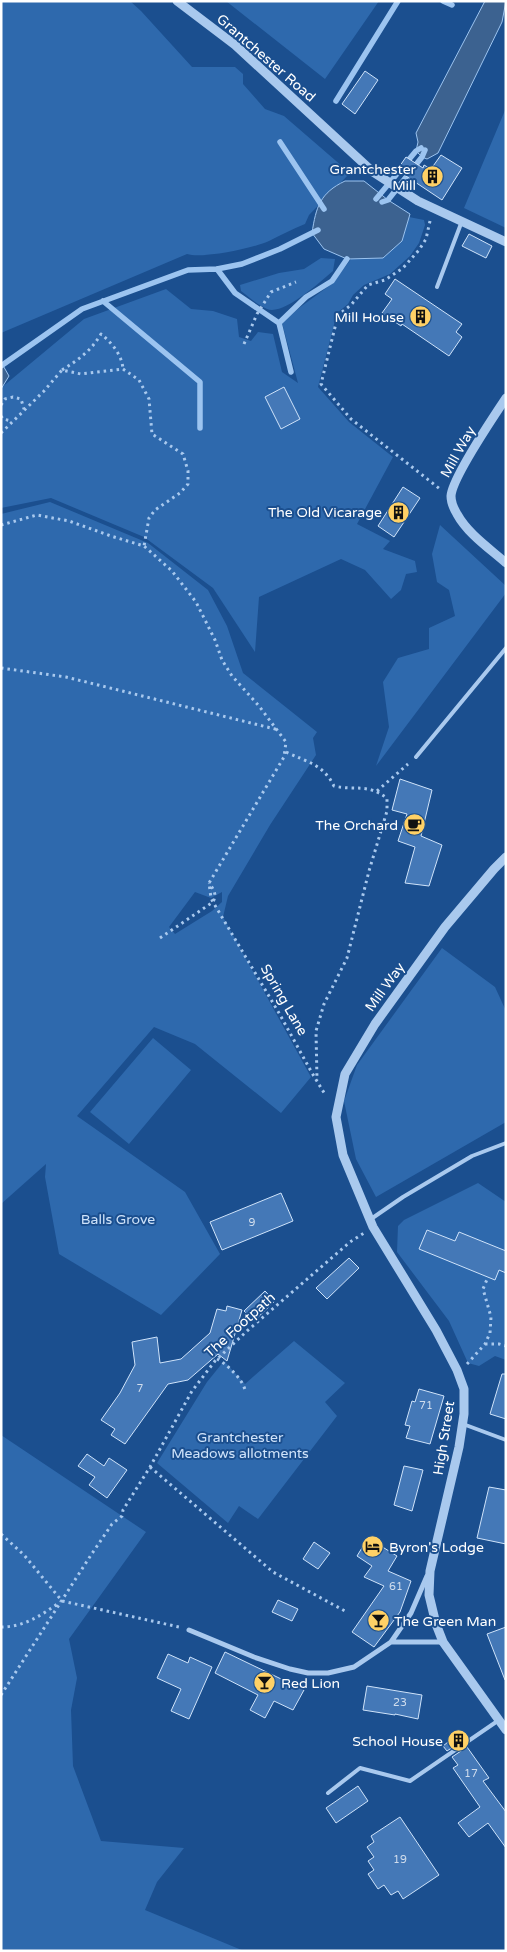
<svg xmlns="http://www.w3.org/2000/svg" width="507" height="1952" font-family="'Varela Round',sans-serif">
  <rect width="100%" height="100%" fill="#1b4f8f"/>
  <!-- green -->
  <path fill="#2e69ad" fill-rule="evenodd" d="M1,1h129l11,10 51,56h43l8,7v10l22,25 19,7 66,57 -41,42 -4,9c-13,5 -24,11 -36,17 -15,7 -66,18 -82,13l-186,79z
    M226,1h153l-54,78z
    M506,108v120l-42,-20z
    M409,217l15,3 1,5 -6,18 -9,13 -20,18 -26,11 -11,10 -5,9 -11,9 -19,74 31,35 44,35 -36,67 33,17 -7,8 32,12 2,11 -11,2 -5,16 -10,9 -26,-29 -24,-11 -82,38 -4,55 -42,-64 -69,-51 -93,-39 -50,10v-120l83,-69 82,-30 25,20 22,2 24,8 2,18 12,4 7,-9 15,2 9,38 16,11 -16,-60 17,-15 34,-25 18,-24 32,-1 19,-17z
    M321,258l14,1 -2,12c-13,11 -50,45 -66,38 -10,-4 -18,-12 -26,-18l-1,-6 39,-12 25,-4z
    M50,502l98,41 60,47 19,36 16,47 74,59 -4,6 3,17 -46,70 -42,71 -5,21 88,160 -30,36 -86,-69 -41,-17 -77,89 108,76 35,62 -59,61 -102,-61 -14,-77 1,-13 -45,40v-690zM195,892l16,6 11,-6v10l-10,9 -37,23 -6,-7z
    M440,525l66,61v7l-130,173 13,-39 -6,-45 15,-24 31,-9v-21l26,-12 -6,-26 -12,-8 -5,-28z
    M442,948l53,39 11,24v111l-130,75 -20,-38 -12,-58 13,-36z
    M153,1038l38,32 -62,74 -39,-32z
    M478,1183l28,19v158l-11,-4 -16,10 -11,-3 -19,-42 -52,-69 1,-26 6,-6z
    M294,1341l51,42 -20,19 12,14 -79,103 -19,-13 -11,17 -71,-60 50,-81 17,-21 21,23z
    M1,1435l145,97 -77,107 8,39 -6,32 2,56 28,75 83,7 -27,34 -12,28 99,41h-243z"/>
  <!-- water -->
  <path fill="#3c6290" stroke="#9cc4f0" d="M485,1h21l-4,21 -64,131 -11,6 -5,-2 -6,-6 2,-9 -2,-9z
    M345,181h19l24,19 22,14 -8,27 -19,17 -36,1 -23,-10 -12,-16c4,-26 8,-40 33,-52z
    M1,362l8,14 -8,13z"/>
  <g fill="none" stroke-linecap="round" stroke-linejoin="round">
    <!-- stream -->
    <path stroke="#9cc4f0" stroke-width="5.5" d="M443,1l9,4
      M336,101l62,-100
      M280,142l44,67
      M376,199l40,-48 5,-3
      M382,202l6,-2 34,-43 3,-7
      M217,269l18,24 44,30 12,49
      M103,301l97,81v46
      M279,323l27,-26 26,-16 15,-22
      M1,366l81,-57 106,-39 29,-1 25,-5 38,-15 38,-19"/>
  </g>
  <!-- building -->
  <path fill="#4478b7" stroke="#cfe3fa" d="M365,71l13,9 -23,34 -13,-10z
    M441,155l21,13 -20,32 -45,-30 9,-13 17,11 1,-3 7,4z
    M469,234l23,12 -6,12 -24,-12z
    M395,279l67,45 -6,8 6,5 -13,19 -47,-32 -1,2 -19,-13 10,-14 -7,-5z
    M284,387l16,32 -19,10 -16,-32z
    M403,487l17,11 -26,39 -16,-11z
    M400,779l32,11 -11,46 21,9 -13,41 -24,-3 10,-36 -17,-6 9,-27 -15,-4z
    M281,1193l12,28 -71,29 -12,-28z
    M427,1230l28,11 4,-9 47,19v22l-7,-3 -4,10 -76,-31z
    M349,1258l10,10 -32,31 -11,-11z
    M265,1291l10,10 -21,20 -10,-10z
    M227,1306l15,4 -15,51 -9,-7 -30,26 -20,4 -43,60 -14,-9 4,-6 -14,-9 19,-27 15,-28 -3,-23 25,-5 3,26 21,-4 29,-26 7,-24 9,2z
    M502,1374h4v45l-16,-5z
    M419,1389l25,7 -14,48 -24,-6 4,-12 -5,-1 7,-24 3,1z
    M87,1454l17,12 5,-8 18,12 -20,28 -18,-13 6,-8 -17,-11z
    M404,1466l19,4 -11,41 -18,-6z
    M489,1487l17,3v54l-29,-6z
    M368,1538l29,18 -9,15 23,10 -11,31 -26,35 -22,-15 32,-46 -20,-9 8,-11 -15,-10z
    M314,1542l16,11 -12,16 -15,-10z
    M278,1600l20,9 -6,12 -20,-9z
    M506,1627v53h-1l-18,-46z
    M225,1652l79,38 -11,20 -19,-9 -9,17 -15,-8 8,-15 -43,-22z
    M168,1654l20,9 2,-6 22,10 -23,52 -18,-8 10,-22 -24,-11z
    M367,1686l55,9 -4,24 -23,-5v1l-32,-5z
    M458,1734l4,7 -15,10 -4,-5z
    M467,1747l22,31 -6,3 23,31v36l-18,-25 -19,14 -11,-14 22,-16 -27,-39 5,-3 -6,-8z
    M358,1786l10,15 -32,22 -10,-15z
    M400,1817l39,58 -36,24 -5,-8 -7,4 -7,-10 -6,4 -10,-15 6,-4 -6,-9 6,-4 -7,-10 7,-5 -3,-6z"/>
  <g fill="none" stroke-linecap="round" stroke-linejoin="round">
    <!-- path -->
    <path stroke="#a9c9ee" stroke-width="3" stroke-dasharray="2.5 4" stroke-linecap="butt" d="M430,221l-4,18 -7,11 -16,18 -18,12 -17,5 -17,20 -13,10 -17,69 30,35 89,70
      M244,344l13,-30 14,-22 25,-10
      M62,370c16,-10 29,-19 39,-36 11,9 21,21 22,35
      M1,405l4,-6 8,-2 8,2 3,10
      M1,416l2,3 9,2
      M1,433l43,-42 18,-21 19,4 42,-5 16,11 10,19 3,35 31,20 5,17v13l-8,9 -25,17 -6,8 -5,28
      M1,525l36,-10 32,6 42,15 33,10 28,25 24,31 19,38 7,20 10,16 27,30 27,36 -2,15 -75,126 2,15 2,4 66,111 33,60 14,23
      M1,668l65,9 213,53
      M286,752c21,10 37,12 48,34 23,5 32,-3 53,12v13l-18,60 -22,87 -23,46 -8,27 1,49
      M377,791l31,-27
      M160,938l53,-36c4,-8 1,-12 -4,-19
      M485,1344h14l7,2
      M217,1359c10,5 26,21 28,31
      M467,1364l18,-20 5,-11 1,-16 -8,-28 5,-12
      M150,1467l123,105 72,39
      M1,1534l23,21 38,46 117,26
      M1,1627c23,0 41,-12 59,-25
      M1,1695l90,-140 21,-31 10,-8 1,-6 27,-43 42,-76 23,-30 32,-30 103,-89 14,-9"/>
    <!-- service -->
    <path stroke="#a9c9ee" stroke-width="4" d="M437,287l25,-66
      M416,757l90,-109
      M371,1219l32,-22 69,-41 34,-13
      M463,1424l43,16
      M328,1793l32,-25 50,13 89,-61"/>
    <!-- minor -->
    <path stroke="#a9c9ee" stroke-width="5" d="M189,1630l65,27 36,12 18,4h20l26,-6 37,-25 20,-29 16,-37
      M391,1642h52"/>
    <!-- tertiary -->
    <path stroke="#a9c9ee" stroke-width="9" d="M177,1l58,44 138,127 45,29 88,41
      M506,398c-12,18 -54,80 -55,98 0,5 3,13 6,18 11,20 32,34 49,49
      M506,857l-12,12 -49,58 -70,97 -30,50 -9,43 7,38 30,72 63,103 21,40 7,19v25l-5,33 -29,124 -1,24 7,29 7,18 63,88"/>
  </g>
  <!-- icons -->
  <defs>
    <symbol id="building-disc" viewBox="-11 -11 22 22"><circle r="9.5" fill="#ffd166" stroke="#1b4f8f"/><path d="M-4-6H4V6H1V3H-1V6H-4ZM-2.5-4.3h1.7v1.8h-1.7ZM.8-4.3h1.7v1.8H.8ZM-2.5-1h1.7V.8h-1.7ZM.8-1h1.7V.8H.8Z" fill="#111"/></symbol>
    <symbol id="cafe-disc" viewBox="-11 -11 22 22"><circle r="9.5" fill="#ffd166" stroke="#1b4f8f"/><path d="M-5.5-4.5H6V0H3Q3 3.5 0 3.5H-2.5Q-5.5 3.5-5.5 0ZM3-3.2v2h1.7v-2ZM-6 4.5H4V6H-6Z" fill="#111"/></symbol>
    <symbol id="hotel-disc" viewBox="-11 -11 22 22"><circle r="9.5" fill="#ffd166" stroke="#1b4f8f"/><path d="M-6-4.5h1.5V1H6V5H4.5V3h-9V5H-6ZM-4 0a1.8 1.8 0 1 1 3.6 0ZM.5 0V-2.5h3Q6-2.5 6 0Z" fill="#111"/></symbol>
    <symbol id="bar-disc" viewBox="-11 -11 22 22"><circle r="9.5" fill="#ffd166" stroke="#1b4f8f"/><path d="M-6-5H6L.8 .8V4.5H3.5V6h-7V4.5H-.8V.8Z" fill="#111"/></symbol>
  </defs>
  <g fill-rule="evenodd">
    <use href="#building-disc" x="420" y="164" width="25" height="25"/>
    <use href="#building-disc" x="408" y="304" width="25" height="25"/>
    <use href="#building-disc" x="386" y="500" width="25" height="25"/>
    <use href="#cafe-disc" x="402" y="812" width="25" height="25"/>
    <use href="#hotel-disc" x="360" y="1534" width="25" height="25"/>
    <use href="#bar-disc" x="366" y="1608" width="25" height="25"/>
    <use href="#bar-disc" x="252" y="1670" width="25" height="25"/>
    <use href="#building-disc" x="446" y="1728" width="25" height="25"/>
  </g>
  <g text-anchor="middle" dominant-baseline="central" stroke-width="4" stroke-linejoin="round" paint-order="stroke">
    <!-- number labels -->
    <g font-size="11" fill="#d0dded">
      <text x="252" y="1222">9</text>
      <text x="140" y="1388">7</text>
      <text x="426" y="1405">71</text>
      <text x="396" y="1586">61</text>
      <text x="400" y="1702">23</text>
      <text x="471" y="1773">17</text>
      <text x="400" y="1859">19</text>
    </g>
    <!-- street labels -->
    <g font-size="14" fill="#fff" stroke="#1b4f8f">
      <text transform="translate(266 58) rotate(41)">Grantchester Road</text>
      <text transform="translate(458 452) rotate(-61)">Mill Way</text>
      <text transform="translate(385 987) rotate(-54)">Mill Way</text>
      <text transform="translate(284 1000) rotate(60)">Spring Lane</text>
      <text transform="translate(240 1325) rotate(-42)">The Footpath</text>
      <text transform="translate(444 1438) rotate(-81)">High Street</text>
    </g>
    <!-- poi labels -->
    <g font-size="14" fill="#fff" stroke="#1b4f8f" text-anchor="end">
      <text x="416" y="169">Grantchester<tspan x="416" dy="16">Mill</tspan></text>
      <text x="404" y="317">Mill House</text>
      <text x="382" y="512">The Old Vicarage</text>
      <text x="398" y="825">The Orchard</text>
      <text x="389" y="1547" text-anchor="start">Byron's Lodge</text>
      <text x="394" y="1621" text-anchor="start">The Green Man</text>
      <text x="281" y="1683" text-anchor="start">Red Lion</text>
      <text x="443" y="1741">School House</text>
    </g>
    <!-- park labels -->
    <g font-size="14" fill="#cfe3fa" stroke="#1b4f8f">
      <text x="118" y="1219">Balls Grove</text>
      <text x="240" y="1437">Grantchester<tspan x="240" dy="16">Meadows allotments</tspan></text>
    </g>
  </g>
  <!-- border -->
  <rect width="507" height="1952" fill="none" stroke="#ffffff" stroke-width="5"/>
</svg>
